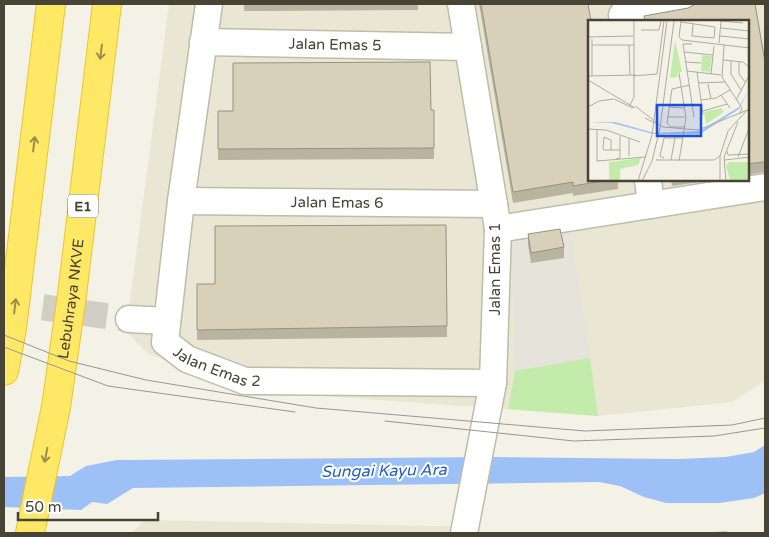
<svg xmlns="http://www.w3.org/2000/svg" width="769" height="537" font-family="'Varela Round',sans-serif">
  <rect width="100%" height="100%" fill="#f4f2e6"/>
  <!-- residential -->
  <path fill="#e9e6d3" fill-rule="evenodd" d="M169,4h596v377l-33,21 -134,14 -343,-25 -107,-37 -22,-23zM589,21h159v159h-159z
    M145,520l336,7 -2,6h-348z"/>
  <!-- industrial -->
  <path fill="#e6e3db" d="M570,228l20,130 -75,13 -4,-133z"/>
  <!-- green -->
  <path fill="#c3ecab" d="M590,358l8,58 -90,-7 7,-38z"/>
  <!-- water -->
  <path fill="#9dc1f6" d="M765,445v48l-11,5 -35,5h-53l-22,-6 -24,-11 -21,-4 -466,6 -26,16 -15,-2 -11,8 -77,-3v-30l66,-1 16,-10 31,-6 376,-3 187,2 46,-2 28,-5z"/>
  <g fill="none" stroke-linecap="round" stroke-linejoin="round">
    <!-- minor-tunnel -->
    <path stroke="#d1cfc3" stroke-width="26" stroke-dasharray="26 13" stroke-linecap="butt" d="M4,302l125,17"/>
    <defs>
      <g id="minor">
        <path id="s1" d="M209,4l-28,197 -16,141 22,17 58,22 248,2"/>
        <path d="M461,4l37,225 -5,154 -29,150"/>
        <path d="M622,15l63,-11"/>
        <path id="s2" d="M203,42l265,5"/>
        <path d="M648,180l3,25"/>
        <path id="s3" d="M181,201l313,3"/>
        <path d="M498,229l267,-42"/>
        <path d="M129,319l38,2"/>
      </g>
      <g id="highway">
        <path d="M4,371l8,-43 39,-324"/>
        <path id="s4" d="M30,533l26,-126 16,-112 35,-291"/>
      </g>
    </defs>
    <!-- minor casing -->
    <use href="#minor" stroke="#c0bca8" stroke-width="29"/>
    <!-- highway casing -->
    <use href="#highway" stroke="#e9c62b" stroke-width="30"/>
    <!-- minor -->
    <use href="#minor" stroke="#fff" stroke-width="26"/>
    <!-- highway -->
    <use href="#highway" stroke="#ffe866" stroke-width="28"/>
    <!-- tram -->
    <path stroke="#969696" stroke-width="1" d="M4,335l65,26 77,19 170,28 269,23 147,-6 33,-7
      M4,347l104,39 187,26
      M385,421l189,20 140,-5 51,-8"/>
  </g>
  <!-- wall -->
  <path fill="#b9b4a0" d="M244,4h174v6l-174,1z
    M479,4h109l1,176h29v9l-45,7v-3l-60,10z
    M695,4h60l10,58v111l-2,-1 -15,3v-154h-104v-5l44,-8 6,-3z
    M434,110v49l-216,1v-49z
    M671,180h42l-41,6z
    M446,225l1,112 -250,3v-56h18z
    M528,234l36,13v11l-33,5 -3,-18z"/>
  <!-- building -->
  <path fill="#d7d1ba" stroke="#969282" d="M481,4h107l3,17h-2v159h19l-35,6v-4l-60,10z
    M695,4h60l10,58v100h-2l-15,2v-143h-103l-1,-5 44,-8 6,-3z
    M430,62l1,48h3v38l-216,1v-38h15v-48z
    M446,225l1,101 -250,4v-46h18v-58z
    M560,229l4,18 -33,6 -3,-19z
    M727,532l1,1h-30z"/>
  <!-- one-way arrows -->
  <defs><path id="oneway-shaft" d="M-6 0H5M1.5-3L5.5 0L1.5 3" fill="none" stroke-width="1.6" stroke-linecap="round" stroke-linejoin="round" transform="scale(1.25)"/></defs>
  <g stroke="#9a8e4b">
    <use href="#oneway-shaft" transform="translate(101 52) rotate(97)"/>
    <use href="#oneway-shaft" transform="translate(34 144) rotate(-83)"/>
    <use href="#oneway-shaft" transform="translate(15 306) rotate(-83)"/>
    <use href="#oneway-shaft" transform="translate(46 455) rotate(101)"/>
  </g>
  <g text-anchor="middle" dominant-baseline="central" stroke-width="4" stroke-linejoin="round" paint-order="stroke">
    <!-- shield labels -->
    <rect fill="#fff" stroke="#7e7c72" stroke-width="1" x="68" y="194.5" width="30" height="23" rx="4"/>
    <g font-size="14" font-weight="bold" fill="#474435">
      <text x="83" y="206">E1</text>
    </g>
    <!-- street labels -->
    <g font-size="15" fill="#474435" stroke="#fff">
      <text stroke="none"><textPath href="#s2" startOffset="132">Jalan Emas 5</textPath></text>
      <text stroke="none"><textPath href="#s3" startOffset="156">Jalan Emas 6</textPath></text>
      <text transform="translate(495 269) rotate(-90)">Jalan Emas 1</text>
      <text stroke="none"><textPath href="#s4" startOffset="238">Lebuhraya NKVE</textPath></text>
      <text stroke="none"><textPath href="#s1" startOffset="400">Jalan Emas 2</textPath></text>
    </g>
    <!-- water labels -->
    <g font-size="16" font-style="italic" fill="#2660bb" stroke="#fff">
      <text transform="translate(384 471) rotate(-1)">Sungai Kayu Ara</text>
    </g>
  </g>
  <!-- overview -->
  <g transform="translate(588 20)">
    <rect width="161" height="161" fill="#f4f2e6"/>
    <path d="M87,20l7,32 -5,1 1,4 -8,1zM114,35l10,1 -2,16 -9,-1zM133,88l3,4 -18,12 -2,-12zM53,138l-3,7 -18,4v12h-11v-19zM141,142h20v18h-19l-4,-14z" fill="#c3ecab"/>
    <path d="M161,70l-10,19 -39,25h-47l-41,-11h-24l27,-1 39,11 46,-2 39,-24z" fill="#9dc1f6"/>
    <path fill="none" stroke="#afac9f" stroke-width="1" d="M93,1l-2,16 3,3 68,8M93,2l34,5 -1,11 -22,-2 1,-12M133,8l29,3M53,10h18l2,-9M132,16l30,3M0,17l45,-1M4,19v37M131,23l2,-22 22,2M104,24h-9l11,73M4,25h42M41,25l1,30M136,25l-2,32 20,31 -2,6M96,32l29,3M135,40l20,2 7,6M143,41v13l10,16M151,41v13l6,8M98,42l15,1M99,51l34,4M109,52l6,43M91,53l7,45 -7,43M123,54l3,-28M0,56l48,-1M45,56l24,-2 7,-53M0,60l47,28M110,63l27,-1M120,64l3,15M133,75l9,13M113,80l15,-2 14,-8M148,80l14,-26M42,85l4,-8v-76M47,86l21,16M0,87l11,-6 15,-2 19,9M81,87l15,1M115,91l24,-7M79,97h18M57,98l18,9 35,3 52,-21M97,107h-14l-4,-4 5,-34 18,-4M0,109l18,1 34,12M9,109v32l49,-4M41,119v17M23,130v-10l-7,-3 -1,12 1,1h16M139,131l1,4 22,-1M150,137l12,-31M76,138l-4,-2 4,-18h19M28,139l4,-1v-22M68,140h58l6,-4M83,140l4,-22M137,140l25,-3M50,161l14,-46 15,-114M54,161l10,-20 8,-33 14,-107M132,161v-25l8,-25 22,-24M138,161l-2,-24 14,-35"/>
    <path fill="#1d4ed8" fill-opacity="0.15" stroke="#1d4ed8" stroke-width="2.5" d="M69,85h44v31h-44z"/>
    <rect width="161" height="161" fill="none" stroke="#474435" stroke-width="2.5"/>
  </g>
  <!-- border -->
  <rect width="769" height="537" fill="none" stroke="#474435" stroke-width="10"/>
  <!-- scale -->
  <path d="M18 512v8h140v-8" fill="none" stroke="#474435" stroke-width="2.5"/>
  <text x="25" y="512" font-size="15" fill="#474435" stroke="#ffffff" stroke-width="4" paint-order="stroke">50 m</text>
</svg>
